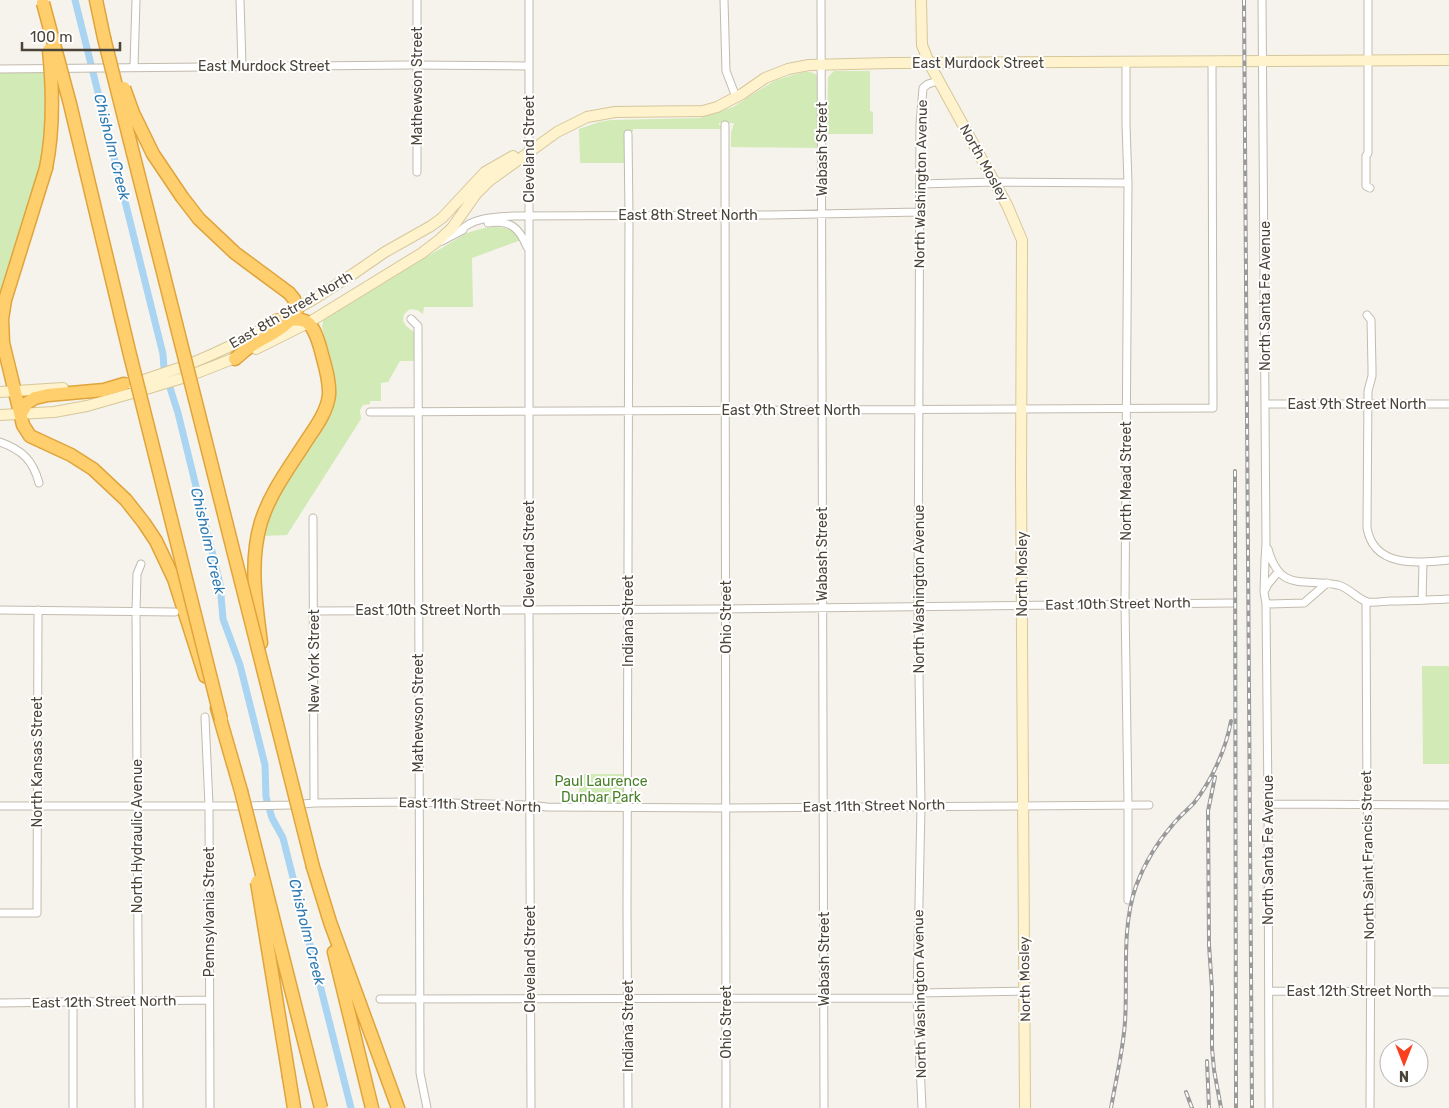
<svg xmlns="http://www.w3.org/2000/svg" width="1449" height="1108" font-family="Rubik,sans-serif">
  <rect width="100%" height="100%" fill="#f6f3ec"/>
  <!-- green -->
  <path fill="#d2eab5" d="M834,71h36v40l3,1v22h-46l1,-55 1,-3z
    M805,72c5,0 10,0 13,5l1,71 -88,-1v-14l3,-10h-15v2l2,1 1,3h-89v3l-9,-1v32h-44l-1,-34 20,-7 12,-2 89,-2 33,-11 41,-26 15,-5z
    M0,73h47l-1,75 -46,156z
    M496,227c12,1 18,2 25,13l-49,18 1,49h-49l-1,7 -6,-4 -7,-1 -6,5 -1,7 3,5 9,7v28h-15l-12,21 -7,1v18h-11v3l-7,1 -3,5 1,9 -74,116 -26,1 7,-27 67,-122 -1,-14 -12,-46 1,-6 4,-5 140,-83 17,-5z
    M1422,666h27v98h-26z
    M579,774h44v27l-1,2h-43z"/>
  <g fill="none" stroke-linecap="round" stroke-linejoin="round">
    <!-- canal -->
    <path stroke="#a9d4f2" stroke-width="7" d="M75,0l88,354 1,15 14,44 42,171 3,35 17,46 25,100 1,32 6,21 11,20 68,270"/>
    <defs>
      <path id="street" d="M240,0l2,66
        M417,0v172
        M529,0v619l2,489
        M724,0l2,71 10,26
        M821,0l3,1108
        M1262,0l4,543 -1,17 -1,32 2,12 2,200 1,304
        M1368,0v153l-2,3v30l4,2
        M1126,62v62l2,59 -3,421 3,201v95
        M134,67l2,-67
        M0,69l410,-4 119,1
        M725,125c-2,328 3,655 1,983
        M628,134l1,81 -2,694 1,199
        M920,184l74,-2 134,1
        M488,223c22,-3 31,4 39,24
        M460,231c13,-14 36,-14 54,-15l255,-1 151,-3
        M442,241l21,-11
        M1367,315l4,5 1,48v8l-4,15 -1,137c7,40 50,35 82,32
        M411,319l7,7 2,747 7,35
        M1265,404h184
        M370,412l843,-4 -1,-346
        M0,442c22,8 33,18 39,41
        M313,518l1,285
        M1268,549c12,44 36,29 70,36 12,3 20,15 30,17 7,1 16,-1 23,-1 19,0 39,-1 58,-2
        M1265,590l3,-6 10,-12
        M1422,600l1,-37
        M1366,602l1,202 4,87 -1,217
        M1266,604l38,-1 23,-20
        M0,610l175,2
        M314,611l404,-2 514,-6
        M205,717l4,88 1,303
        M1268,804l181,1
        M0,806h246l46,-1 22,-2 97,-1 118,3 18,2 179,1 423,-3
        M0,913h37l1,-303
        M1269,991l180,1
        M917,993l108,-2
        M380,999l537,-1
        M0,1003l209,-3
        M73,1108v-106
        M139,1108l-3,-497 1,-37 4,-10
        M922,1108l-5,-110 4,-192 -3,-199 2,-483 3,-36 5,-4 10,-3"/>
      <path id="secondary" d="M921,0l1,45 7,18 78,142 15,35 -1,236 4,632
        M256,349l52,-26 114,-70 17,-13 13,-12 24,-34 13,-13 68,-49 30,-15 28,-5 88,-1 14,-4 25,-13 23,-16 23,-9 21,-4 82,-2 558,-3
        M130,383l11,-2 44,-15 28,-12 30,-14 71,-41 39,-25 32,-22 46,-26 11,-8 43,-46 28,-16
        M0,392l63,-4
        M0,415l54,-3 33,-6 56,-16 46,-14 51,-20"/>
      <path id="highway" d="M96,0l8,38
        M46,168l-41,132 -3,19 1,24 20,82 7,11 41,19 22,14 33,31 18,23 12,18 18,38 31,97
        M182,197l17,22 36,34 54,40 5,6 3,10c-8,18 -27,25 -43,35 -7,4 -13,10 -19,15
        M21,414l6,-11 8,-5 13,-3 56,-5 20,-6
        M261,643c-5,-40 -12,-81 0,-121 9,-29 28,-54 44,-79 9,-14 22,-30 24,-48 1,-16 -5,-32 -9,-48 -9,-30 -15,-30 -44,-26
        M217,708l24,83
        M313,867l17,55 68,186
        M334,952l38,156
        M289,1077l5,31"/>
    </defs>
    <!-- street casing -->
    <use href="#street" stroke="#c2bbae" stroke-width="9"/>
    <!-- secondary casing -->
    <use href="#secondary" stroke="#d6c79b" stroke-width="12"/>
    <!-- highway casing -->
    <use href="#highway" stroke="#e0a43c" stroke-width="15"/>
    <!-- street -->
    <use href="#street" stroke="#fff" stroke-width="7"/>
    <!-- secondary -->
    <use href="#secondary" stroke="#fff3cd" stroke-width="10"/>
    <!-- highway -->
    <use href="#highway" stroke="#ffcf6e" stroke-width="12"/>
    <defs>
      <path id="rail" d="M1244,0l8,1108
        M1235,471l1,637
        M1215,777l-7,34 1,134 3,44v59l2,22 7,38
        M1207,1061l2,47
        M1186,1092l6,16
        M1111,1108c5,-29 12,-57 14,-86 3,-45 -4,-93 11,-136 9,-24 22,-45 39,-64 6,-7 13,-13 19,-19 18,-23 32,-54 37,-82"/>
    </defs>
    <!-- rail casing -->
    <use href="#rail" stroke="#9a9a9a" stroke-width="4"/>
    <!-- rail -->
    <use href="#rail" stroke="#fff" stroke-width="2" stroke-dasharray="5.5" stroke-linecap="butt"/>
    <defs>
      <path id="highway-bridge" d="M43,3l27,101 60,251 91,364
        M104,38l209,829
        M124,88l9,25 20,41 29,43
        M46,168c8,-39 7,-78 3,-118
        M241,791l80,317
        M257,882l32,195"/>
    </defs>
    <!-- highway-bridge casing -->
    <use href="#highway-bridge" stroke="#e0a43c" stroke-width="15" stroke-linecap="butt"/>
    <!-- highway-bridge -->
    <use href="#highway-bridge" stroke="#ffcf6e" stroke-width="12"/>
  </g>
  <g text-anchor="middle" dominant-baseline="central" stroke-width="4" stroke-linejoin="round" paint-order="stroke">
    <!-- street labels -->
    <g font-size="14" fill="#4b4439" stroke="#fff">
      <text x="978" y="63">East Murdock Street</text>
      <text x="264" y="66">East Murdock Street</text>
      <text transform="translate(417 86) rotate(-90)">Mathewson Street</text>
      <text transform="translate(529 149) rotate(-90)">Cleveland Street</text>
      <text transform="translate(822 149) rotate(-90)">Wabash Street</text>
      <text transform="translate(984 163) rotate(61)">North Mosley</text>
      <text transform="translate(921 184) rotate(-89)">North Washington Avenue</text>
      <text x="688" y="215">East 8th Street North</text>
      <text transform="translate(1265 296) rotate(-90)">North Santa Fe Avenue</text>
      <text transform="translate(291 310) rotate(-30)">East 8th Street North</text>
      <text x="1357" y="404">East 9th Street North</text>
      <text x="791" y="410">East 9th Street North</text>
      <text transform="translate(1126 481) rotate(-90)">North Mead Street</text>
      <text transform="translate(529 554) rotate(-90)">Cleveland Street</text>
      <text transform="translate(822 554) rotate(-90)">Wabash Street</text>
      <text transform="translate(1022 574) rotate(-90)">North Mosley</text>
      <text transform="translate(919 589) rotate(-90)">North Washington Avenue</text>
      <text transform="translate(1118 604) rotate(-1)">East 10th Street North</text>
      <text x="428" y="610">East 10th Street North</text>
      <text transform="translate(726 617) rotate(-90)">Ohio Street</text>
      <text transform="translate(628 621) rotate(-90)">Indiana Street</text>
      <text transform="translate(314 661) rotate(-90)">New York Street</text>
      <text transform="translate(418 713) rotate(-90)">Mathewson Street</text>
      <text transform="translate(37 762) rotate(-90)">North Kansas Street</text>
      <text transform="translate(470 805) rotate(2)">East 11th Street North</text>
      <text transform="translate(874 806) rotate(-1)">East 11th Street North</text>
      <text transform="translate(137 836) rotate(-90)">North Hydraulic Avenue</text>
      <text transform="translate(1268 850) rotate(-90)">North Santa Fe Avenue</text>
      <text transform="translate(1368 855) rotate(-91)">North Saint Francis Street</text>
      <text transform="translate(209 912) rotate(-90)">Pennsylvania Street</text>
      <text transform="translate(530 959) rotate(-90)">Cleveland Street</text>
      <text transform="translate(824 959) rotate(-90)">Wabash Street</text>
      <text transform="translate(1025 979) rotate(-91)">North Mosley</text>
      <text x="1359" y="991">East 12th Street North</text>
      <text transform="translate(920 994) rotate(-91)">North Washington Avenue</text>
      <text transform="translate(104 1002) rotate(-1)">East 12th Street North</text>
      <text transform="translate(726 1022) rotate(-90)">Ohio Street</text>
      <text transform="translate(628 1026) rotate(-90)">Indiana Street</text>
    </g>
    <!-- park labels -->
    <g font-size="14" fill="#4a7f2a" stroke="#fff">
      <text x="601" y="781">Paul Laurence<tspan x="601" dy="16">Dunbar Park</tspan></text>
    </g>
    <!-- water labels -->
    <g font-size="15" font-style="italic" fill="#2e7ab2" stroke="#fff">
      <text transform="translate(112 147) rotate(76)">Chisholm Creek</text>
      <text transform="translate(208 541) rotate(77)">Chisholm Creek</text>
      <text transform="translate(307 932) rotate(76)">Chisholm Creek</text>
    </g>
  </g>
  <!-- north arrow -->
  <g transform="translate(1404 1063) rotate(180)"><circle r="24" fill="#ffffff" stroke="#b7b4b0"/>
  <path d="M0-4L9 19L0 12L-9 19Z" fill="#fc3f1d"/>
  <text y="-8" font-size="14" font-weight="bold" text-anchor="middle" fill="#4b4439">N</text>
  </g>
  <!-- scale -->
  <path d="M22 42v8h98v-8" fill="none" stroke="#4b4439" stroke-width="2.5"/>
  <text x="30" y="42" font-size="15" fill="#4b4439" stroke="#ffffff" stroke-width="4" paint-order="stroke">100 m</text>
</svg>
